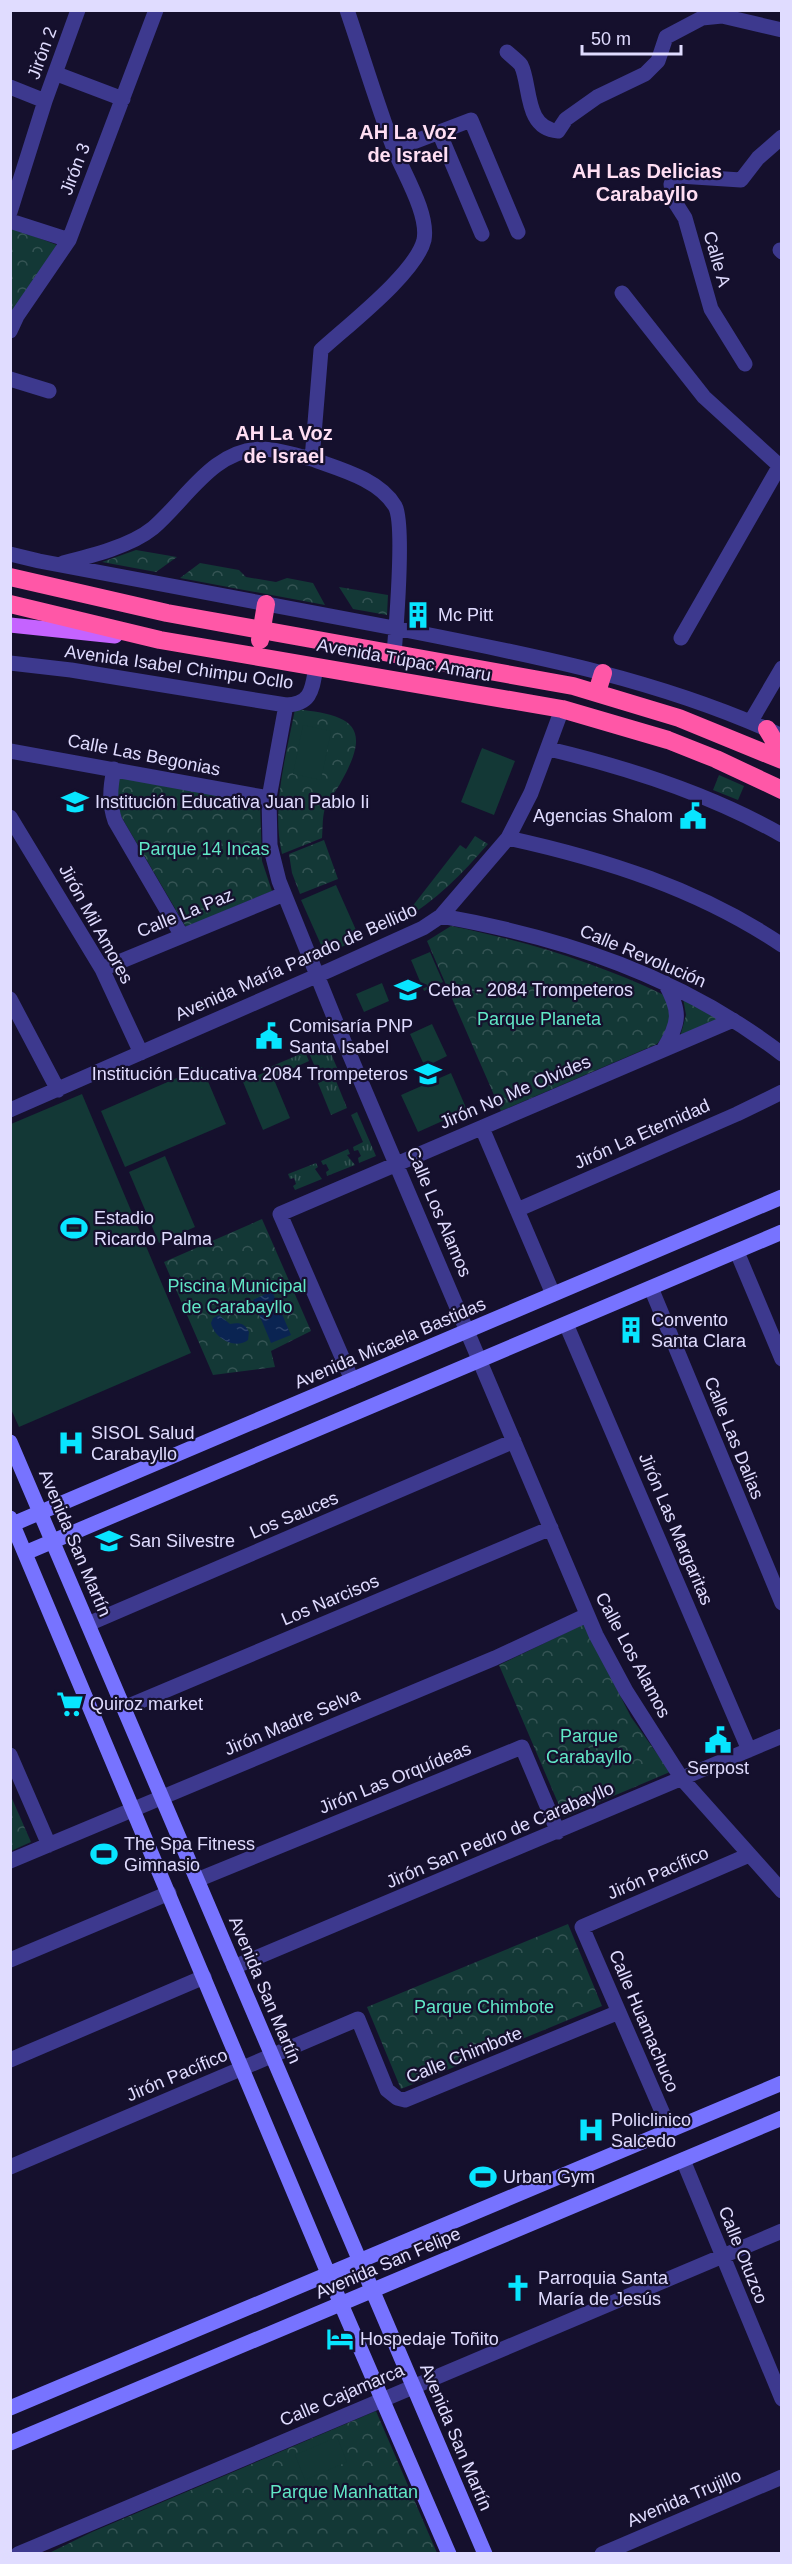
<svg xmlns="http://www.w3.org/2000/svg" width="792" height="2564" font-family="Helvetica,sans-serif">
  <defs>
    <pattern id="grass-tufts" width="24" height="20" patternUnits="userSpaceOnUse" patternTransform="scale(1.5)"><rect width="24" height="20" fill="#133836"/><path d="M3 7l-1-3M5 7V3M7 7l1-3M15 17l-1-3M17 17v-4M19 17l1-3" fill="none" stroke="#355454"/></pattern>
    <pattern id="forest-crowns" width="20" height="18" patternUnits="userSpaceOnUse" patternTransform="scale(1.5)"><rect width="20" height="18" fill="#133836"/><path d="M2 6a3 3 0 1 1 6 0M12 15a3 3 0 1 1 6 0" fill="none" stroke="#355454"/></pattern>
    <pattern id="water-ripples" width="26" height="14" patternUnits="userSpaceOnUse" patternTransform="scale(1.5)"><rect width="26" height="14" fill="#0a2452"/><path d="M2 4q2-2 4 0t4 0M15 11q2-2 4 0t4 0" fill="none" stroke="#2d436c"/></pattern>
  </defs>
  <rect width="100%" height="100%" fill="#15102d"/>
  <!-- grass -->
  <path fill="url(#grass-tufts)" d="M326,1042l12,28 -18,8 -12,-27z
    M305,1052l4,9 -35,16 -4,-10z
    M334,1076l13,32 -16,7 -13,-32z
    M357,1112l19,44 -17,7 -1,-5 3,-2 -3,-6 -4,1 -1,-4 10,-5 -12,-27z
    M348,1149l2,5 -3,1 8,10 -28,11 -1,-4 3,-2 -3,-6 -3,1 -2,-4z
    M316,1163l2,4 -3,2 7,10 -27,11 -2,-4 3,-2 -2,-6 -4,1 -2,-5z"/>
  <!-- forest -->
  <path fill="url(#forest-crowns)" d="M10,227l47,18 -45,67 -2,-1z
    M136,550l41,7 -21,15 -54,-10z
    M200,563l39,7 7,7 30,5 11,-4 26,5 12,22 -145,-27z
    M339,587l49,8 -1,20 -34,-6z
    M295,709c55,6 79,15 46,73 -4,8 -11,15 -15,24 -4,8 -3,22 -4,32l-40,16c-11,-48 4,-97 13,-145z
    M719,775l25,11 -6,14 -25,-10z
    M117,777l143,24 2,60 10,30 -86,36 -64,-109 -5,-13z
    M475,836l13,8c-26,30 -52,57 -87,77l59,-76 6,4z
    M324,840l14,39 -38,15 -8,-21 -3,-19z
    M451,926c74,15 144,36 213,69 8,20 8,33 -7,49l-156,67 -74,-170z
    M683,998l40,20 -43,19 6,-22z
    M262,1219l49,112 -40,20 4,16 -62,8 -49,-113z
    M584,1624l47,93 39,55 -106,45 -65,-152z
    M10,1794l21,48 -20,9h-1z
    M568,1924l34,82 -201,83 -34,-82z
    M376,2411l61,142 -390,1 45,-22z"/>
  <!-- pitch -->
  <path fill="#133836" d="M303,725l28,6 -10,49 -28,-6z
    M482,748l33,13 -21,54 -33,-13z
    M336,885l24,54 -35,15 -24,-54z
    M430,952l13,30 -19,9 -13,-31z
    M382,983l7,18 -25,11 -8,-18z
    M432,1024l15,32 -22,11 -15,-33z
    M202,1067l24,57 -101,43 -24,-56z
    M270,1070l20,48 -27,12 -20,-48z
    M451,1073l16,37 -49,22 -17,-37z
    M82,1094l109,259 -172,74 -9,-20 1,-283z
    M165,1156l30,71 -36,16 -30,-71z
    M337,2437l10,25 -42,18 -10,-25z"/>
  <!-- water -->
  <path fill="url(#water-ripples)" d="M272,1291l19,44 -20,8 -18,-43z
    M219,1315l11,9c9,-2 15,-1 19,8l-1,8c-13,10 -34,-2 -37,-17l2,-5z"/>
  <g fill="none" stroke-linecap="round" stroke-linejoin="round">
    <!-- street -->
    <path stroke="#3d398e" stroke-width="15" d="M347,10c16,47 30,94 47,139 10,25 35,65 30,91 -8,33 -77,86 -103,110l-9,109c27,10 67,20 83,47 10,17 1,123 -1,148
      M507,52c4,4 11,9 14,13 10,19 3,64 37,66l8,-12 31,-22 48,-23 13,-13 8,-24 36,-19 20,-2 60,14
      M57,74l66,25
      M10,87l35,14
      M439,132l43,102
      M395,149l76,-29 47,112
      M10,212l35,-111 33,-91
      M10,221l59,19
      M780,250l2,2
      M622,293l82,104 78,71
      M10,331l7,-15 52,-76 87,-230
      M745,364l-34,-55 -26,-91 -12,-19 -2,-15 8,-8 62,4 17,-22 24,-21
      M10,379l39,12
      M10,554l29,7c124,24 248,46 371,70 127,25 254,50 372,105
      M63,563c28,-7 68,-17 90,-35 33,-28 60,-79 109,-79 16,0 34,7 50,10
      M681,638l98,-171
      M10,663l61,7 215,35c26,-1 26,-16 30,-38
      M286,705l-17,93 1,47 9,36 61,151 256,603 30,56 56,88 100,112
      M751,721l31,-53
      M549,749c80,19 161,45 233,86
      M10,751l259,47
      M114,769c-4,19 -5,34 1,52l67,115
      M10,817l92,152 39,84
      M508,838c96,21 191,51 274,107
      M441,916c124,22 239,60 341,138
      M102,969l182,-75
      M10,999l48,91
      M663,1050c17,-27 18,-39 2,-67
      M10,1110l320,-140 93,-42 18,-12 67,-78 23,-45 31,-84
      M482,1128l71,166
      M517,1210l220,-96 45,-22
      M737,1252l45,107
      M651,1288l131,315
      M566,1324l183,426
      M352,1380l-72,-166 453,-194
      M88,1624l426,-183
      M124,1708l427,-180
      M10,1755l39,90
      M10,1861l485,-203 92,-43
      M197,1880l325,-133 36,85
      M10,1960l159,-67
      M234,1967l548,-231
      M10,2060l194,-83
      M670,2130l-88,-203 167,-72
      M683,2160l99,239
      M10,2167l348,-148 29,71 10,8 8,2 214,-88
      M18,2554l764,-323
      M602,2554l180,-77"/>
    <!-- secondary -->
    <path stroke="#7773ff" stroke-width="15" d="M10,1442l475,1112
      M10,1518l331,786 108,250
      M13,1524l769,-327
      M25,1553l757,-321
      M10,2408l772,-325
      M10,2443l772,-325"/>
    <!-- primary -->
    <path stroke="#c563ff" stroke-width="15" d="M10,625l105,11"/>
    <!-- highway -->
    <path stroke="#ff57a7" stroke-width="18" d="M10,577l157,36 406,73 106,32 103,42
      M10,604l150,36 402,69 106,31 48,19 66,31
      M260,640l6,-36
      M597,692l6,-19
      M767,729l15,25"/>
  </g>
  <!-- icons -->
  <defs>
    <symbol id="building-bare" viewBox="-9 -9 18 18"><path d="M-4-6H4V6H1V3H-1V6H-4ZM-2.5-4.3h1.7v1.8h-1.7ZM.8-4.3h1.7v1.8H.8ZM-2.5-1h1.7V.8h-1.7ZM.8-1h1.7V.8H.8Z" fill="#08e5ff" stroke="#15102d" stroke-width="2.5" paint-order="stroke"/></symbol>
    <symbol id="school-bare" viewBox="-9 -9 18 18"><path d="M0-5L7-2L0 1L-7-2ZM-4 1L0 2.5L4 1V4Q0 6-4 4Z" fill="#08e5ff" stroke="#15102d" stroke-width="2.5" paint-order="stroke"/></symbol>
    <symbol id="civic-bare" viewBox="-9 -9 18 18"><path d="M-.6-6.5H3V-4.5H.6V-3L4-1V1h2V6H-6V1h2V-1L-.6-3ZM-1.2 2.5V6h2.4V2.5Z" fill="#08e5ff" stroke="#15102d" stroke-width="2.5" paint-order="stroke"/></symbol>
    <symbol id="stadium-bare" viewBox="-9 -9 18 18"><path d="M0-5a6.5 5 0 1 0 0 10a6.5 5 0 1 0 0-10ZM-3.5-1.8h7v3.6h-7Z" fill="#08e5ff" stroke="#15102d" stroke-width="2.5" paint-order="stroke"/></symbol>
    <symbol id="hospital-bare" viewBox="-9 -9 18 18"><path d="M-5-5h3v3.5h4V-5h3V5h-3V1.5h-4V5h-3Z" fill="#08e5ff" stroke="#15102d" stroke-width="2.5" paint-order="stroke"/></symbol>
    <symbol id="supermarket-bare" viewBox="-9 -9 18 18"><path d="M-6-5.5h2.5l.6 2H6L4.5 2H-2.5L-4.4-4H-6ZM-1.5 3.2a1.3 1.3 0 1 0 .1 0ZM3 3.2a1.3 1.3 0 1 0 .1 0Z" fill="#08e5ff" stroke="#15102d" stroke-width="2.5" paint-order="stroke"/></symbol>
    <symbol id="church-bare" viewBox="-9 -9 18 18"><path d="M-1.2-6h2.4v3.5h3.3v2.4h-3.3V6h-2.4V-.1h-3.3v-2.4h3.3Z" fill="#08e5ff" stroke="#15102d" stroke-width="2.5" paint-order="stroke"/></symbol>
    <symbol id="hotel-bare" viewBox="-9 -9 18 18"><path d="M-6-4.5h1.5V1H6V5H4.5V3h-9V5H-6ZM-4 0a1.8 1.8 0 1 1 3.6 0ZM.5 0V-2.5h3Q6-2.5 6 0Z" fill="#08e5ff" stroke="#15102d" stroke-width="2.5" paint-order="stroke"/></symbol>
  </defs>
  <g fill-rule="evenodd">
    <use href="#building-bare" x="399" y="596" width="38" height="38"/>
    <use href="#school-bare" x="56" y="783" width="38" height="38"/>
    <use href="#civic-bare" x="674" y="797" width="38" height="38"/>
    <use href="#school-bare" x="389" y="971" width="38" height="38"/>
    <use href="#civic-bare" x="250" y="1017" width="38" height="38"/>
    <use href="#school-bare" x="409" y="1055" width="38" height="38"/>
    <use href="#stadium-bare" x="55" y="1209" width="38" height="38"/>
    <use href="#building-bare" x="612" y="1311" width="38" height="38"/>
    <use href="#hospital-bare" x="52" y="1424" width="38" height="38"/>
    <use href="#school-bare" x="90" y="1522" width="38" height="38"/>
    <use href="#supermarket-bare" x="51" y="1685" width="38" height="38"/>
    <use href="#civic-bare" x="699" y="1721" width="38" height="38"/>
    <use href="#stadium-bare" x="85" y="1835" width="38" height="38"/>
    <use href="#hospital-bare" x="572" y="2111" width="38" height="38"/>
    <use href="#stadium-bare" x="464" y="2158" width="38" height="38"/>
    <use href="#church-bare" x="499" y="2269" width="38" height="38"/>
    <use href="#hotel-bare" x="321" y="2320" width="38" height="38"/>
  </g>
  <g text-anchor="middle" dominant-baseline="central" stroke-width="4.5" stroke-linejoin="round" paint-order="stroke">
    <!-- street labels -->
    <g font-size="18" fill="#e0dcff" stroke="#15102d">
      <text transform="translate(42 53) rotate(-70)">Jirón 2</text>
      <text transform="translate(75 169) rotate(-69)">Jirón 3</text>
      <text transform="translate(717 259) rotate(74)">Calle A</text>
      <text transform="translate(404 660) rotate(10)">Avenida Túpac Amaru</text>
      <text transform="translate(179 667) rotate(8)">Avenida Isabel Chimpu Ocllo</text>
      <text transform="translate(144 755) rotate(11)">Calle Las Begonias</text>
      <text transform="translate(185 913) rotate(-22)">Calle La Paz</text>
      <text transform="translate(96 924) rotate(61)">Jirón Mil Amores</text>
      <text transform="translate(643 956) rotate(23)">Calle Revolución</text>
      <text transform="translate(296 962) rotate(-24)">Avenida María Parado de Bellido</text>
      <text transform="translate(515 1092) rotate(-23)">Jirón No Me Olvides</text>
      <text transform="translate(642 1134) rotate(-24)">Jirón La Eternidad</text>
      <text transform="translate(439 1212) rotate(67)">Calle Los Alamos</text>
      <text transform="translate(390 1343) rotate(-23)">Avenida Micaela Bastidas</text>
      <text transform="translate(734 1438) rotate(68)">Calle Las Dalias</text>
      <text transform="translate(294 1515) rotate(-23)">Los Sauces</text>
      <text transform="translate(676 1529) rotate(67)">Jirón Las Margaritas</text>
      <text transform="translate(75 1543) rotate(67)">Avenida San Martín</text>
      <text transform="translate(330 1600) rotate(-23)">Los Narcisos</text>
      <text transform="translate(633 1655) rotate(62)">Calle Los Alamos</text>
      <text transform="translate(292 1722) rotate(-23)">Jirón Madre Selva</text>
      <text transform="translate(395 1778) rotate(-22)">Jirón Las Orquídeas</text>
      <text transform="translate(500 1835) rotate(-23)">Jirón San Pedro de Carabayllo</text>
      <text transform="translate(658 1873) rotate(-23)">Jirón Pacífico</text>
      <text transform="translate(265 1990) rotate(67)">Avenida San Martín</text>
      <text transform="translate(644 2021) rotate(67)">Calle Huamachuco</text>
      <text transform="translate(464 2055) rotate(-22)">Calle Chimbote</text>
      <text transform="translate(177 2075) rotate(-23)">Jirón Pacífico</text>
      <text transform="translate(743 2255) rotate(68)">Calle Otuzco</text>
      <text transform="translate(388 2263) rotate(-23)">Avenida San Felipe</text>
      <text transform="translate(342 2395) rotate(-23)">Calle Cajamarca</text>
      <text transform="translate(456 2437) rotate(67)">Avenida San Martín</text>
      <text transform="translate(684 2498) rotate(-23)">Avenida Trujillo</text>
    </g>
    <!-- poi labels -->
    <g font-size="18" fill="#e0dcff" stroke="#15102d" text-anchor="start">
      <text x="438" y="615">Mc Pitt</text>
      <text x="95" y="802">Institución Educativa Juan Pablo Ii</text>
      <text x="673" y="816" text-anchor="end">Agencias Shalom</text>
      <text x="428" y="990">Ceba - 2084 Trompeteros</text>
      <text x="289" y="1026">Comisaría PNP<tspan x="289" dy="21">Santa Isabel</tspan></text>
      <text x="408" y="1074" text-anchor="end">Institución Educativa 2084 Trompeteros</text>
      <text x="94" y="1218">Estadio<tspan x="94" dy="21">Ricardo Palma</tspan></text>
      <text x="651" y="1320">Convento<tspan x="651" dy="21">Santa Clara</tspan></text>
      <text x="91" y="1433">SISOL Salud<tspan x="91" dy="21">Carabayllo</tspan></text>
      <text x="129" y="1541">San Silvestre</text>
      <text x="90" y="1704">Quiroz market</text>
      <text x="718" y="1768" text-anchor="middle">Serpost</text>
      <text x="124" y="1844">The Spa Fitness<tspan x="124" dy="21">Gimnasio</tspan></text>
      <text x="611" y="2120">Policlinico<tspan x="611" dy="21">Salcedo</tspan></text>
      <text x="503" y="2177">Urban Gym</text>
      <text x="538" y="2278">Parroquia Santa<tspan x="538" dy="21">María de Jesús</tspan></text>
      <text x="360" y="2339">Hospedaje Toñito</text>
    </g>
    <!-- park labels -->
    <g font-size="18" fill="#61e7c6" stroke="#15102d">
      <text x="204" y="849">Parque 14 Incas</text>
      <text x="539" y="1019">Parque Planeta</text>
      <text x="237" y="1286">Piscina Municipal<tspan x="237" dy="21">de Carabayllo</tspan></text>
      <text x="589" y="1736">Parque<tspan x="589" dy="21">Carabayllo</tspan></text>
      <text x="484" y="2007">Parque Chimbote</text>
      <text x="344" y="2492">Parque Manhattan</text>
    </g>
    <!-- neighbourhood labels -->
    <g font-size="20" font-weight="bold" fill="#ffdef3" stroke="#15102d">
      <text x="408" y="132">AH La Voz<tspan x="408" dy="23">de Israel</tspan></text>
      <text x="647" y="171">AH Las Delicias<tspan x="647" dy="23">Carabayllo</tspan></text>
      <text x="284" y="433">AH La Voz<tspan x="284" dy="23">de Israel</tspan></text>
    </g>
  </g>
  <!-- border -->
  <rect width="792" height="2564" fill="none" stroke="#e0dcff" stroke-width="24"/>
  <!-- scale -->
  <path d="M582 45v9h99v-9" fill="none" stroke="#e0dcff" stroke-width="3"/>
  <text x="591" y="45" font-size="18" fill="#e0dcff" stroke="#15102d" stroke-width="4.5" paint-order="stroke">50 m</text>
</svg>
